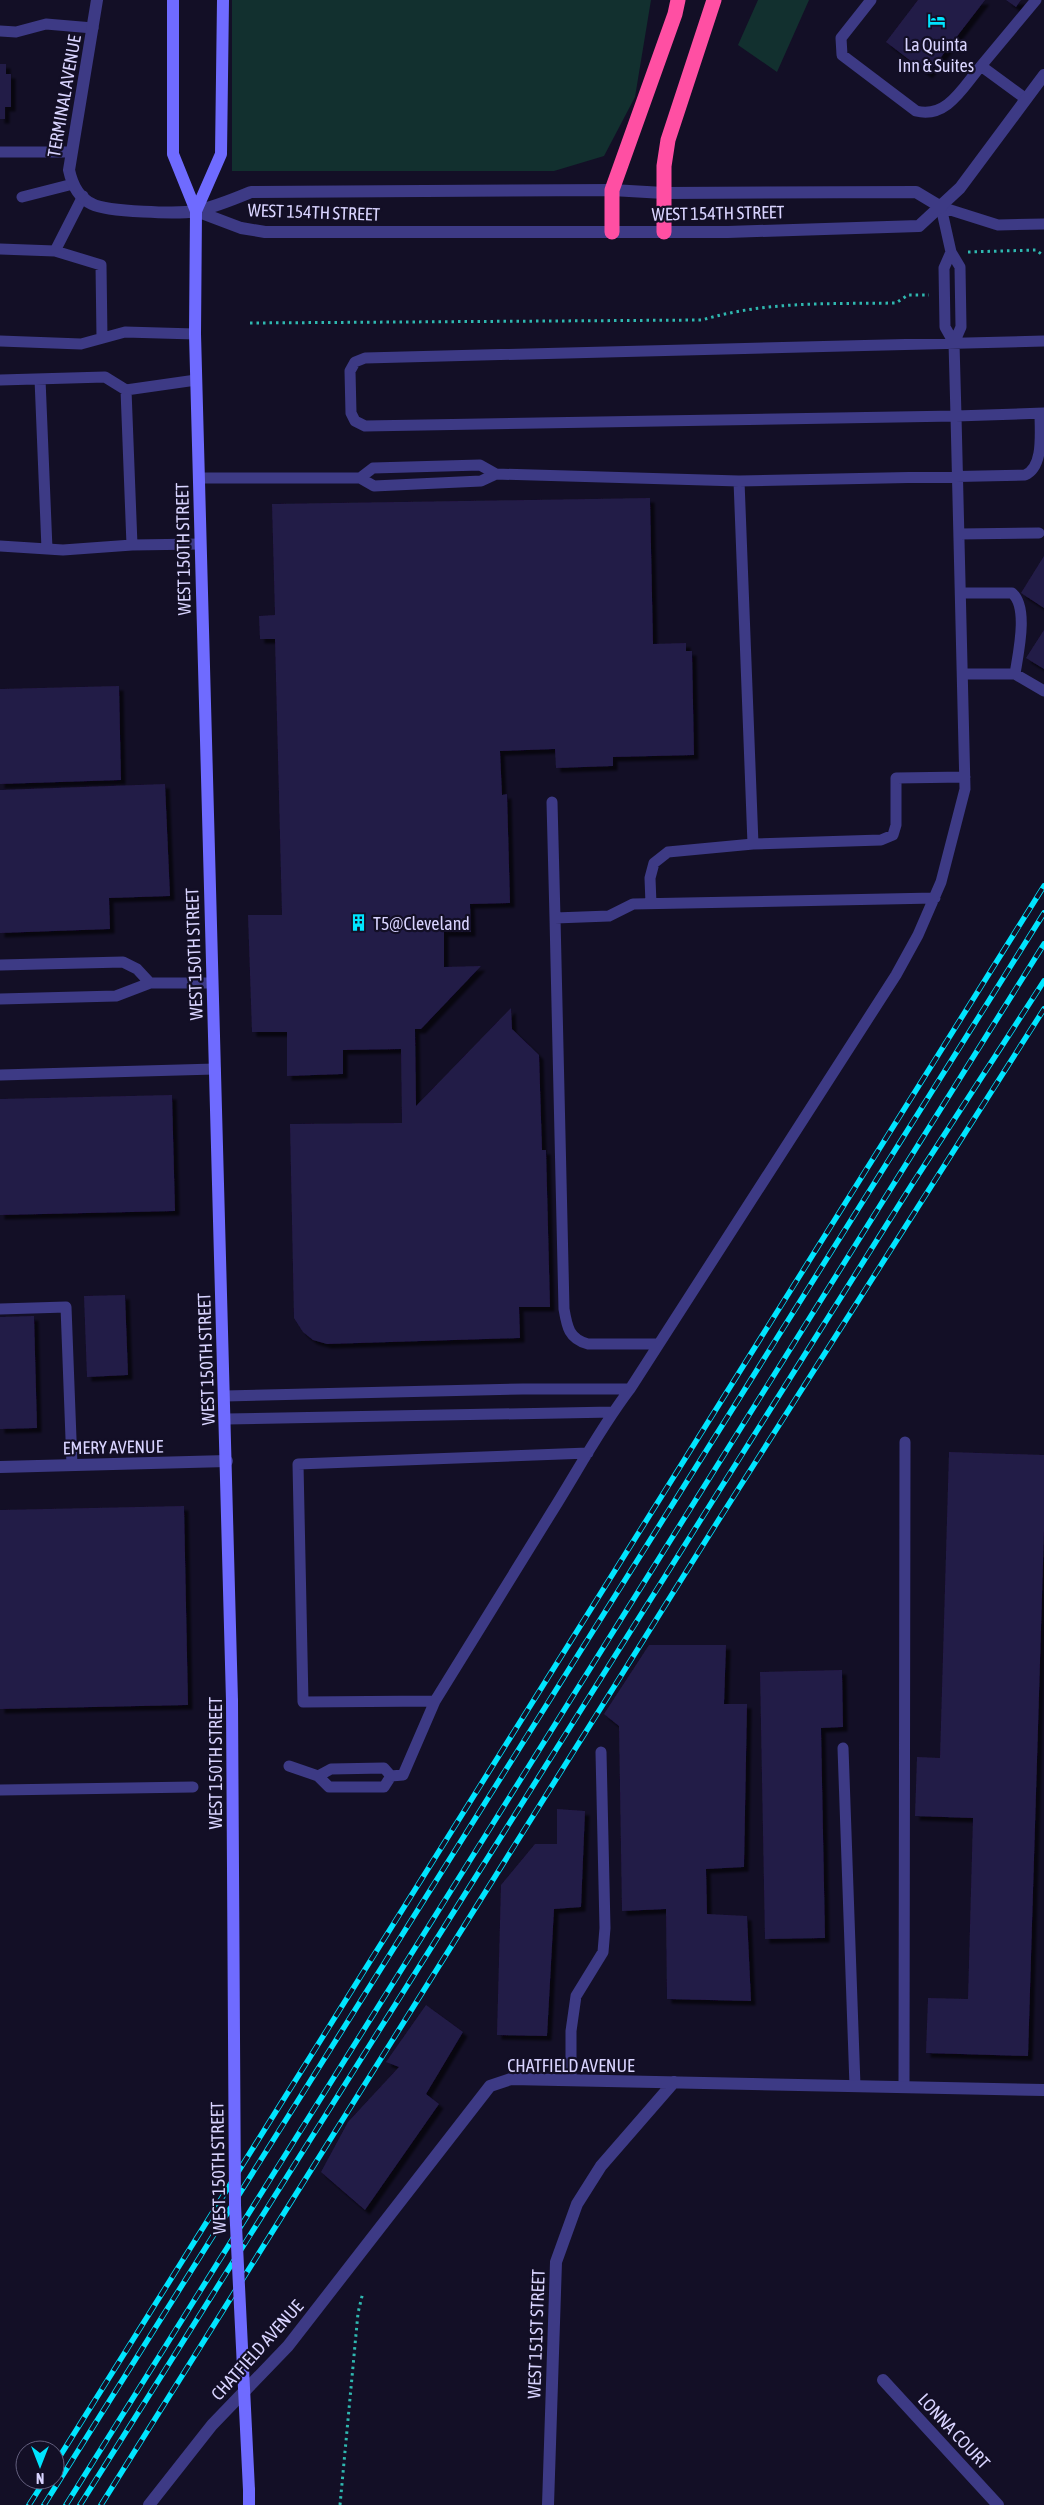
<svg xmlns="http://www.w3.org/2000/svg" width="1044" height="2505" font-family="'Asap Condensed',sans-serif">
  <defs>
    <filter id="shadow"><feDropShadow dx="4.5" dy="4.5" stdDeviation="1" flood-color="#0009"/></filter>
  </defs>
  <rect width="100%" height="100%" fill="#130f26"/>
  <!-- green -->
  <path fill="#12302f" d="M232,0h419l-16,97 -31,59 -50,15h-322z
    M758,0h51l-32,72 -39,-27z"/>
  <!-- building -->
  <path fill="#241b47" filter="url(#shadow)" d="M918,0h67l-57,74 -42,-32z
    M1006,0h15l-5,7z
    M0,64h6v10h5v33h-6v12h-5z
    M650,498l3,146 33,-1v8h6l2,104 -81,2v9l-57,2 -1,-19 -55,2 2,44 5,-1 3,109 -40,1 1,28h-27v35l37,-1 -60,63h-6l1,77 95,-98 1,21 27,26 3,95h4l4,157h-31l1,31 -193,6 -14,-4 -10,-8 -9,-14 -4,-194 112,-1 -1,-74 -58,1v24l-56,2v-44h-35l-4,-117h34l-7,-276h-15l-1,-23 16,-1 -3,-111z
    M1044,556v52l-23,-15z
    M1044,630v39l-18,-11z
    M119,686l2,94 -121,4v-95z
    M165,784l5,112 -61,2 1,31 -110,4v-143z
    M172,1095l3,116 -175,4v-116z
    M125,1295l3,80 -41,2 -3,-81z
    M34,1316l3,112 -37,1v-112z
    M949,1452l95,3v75l-16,526 -102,-3 2,-55 40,1 5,-181 -58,-2 2,-59 23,1z
    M184,1506l4,199 -188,4v-199z
    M649,1645h77l-2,59h23l-3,163 -38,2 1,45 40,2 4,85 -84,-2 -1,-90 -44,2 -3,-185 -15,-12z
    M842,1670l1,57 -22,1 4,210 -60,1 -5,-267z
    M557,1809l28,2 -4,96 -27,2 -7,127 -50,-1 4,-150 34,-41h22z
    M426,2005l37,27 -37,62 13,10 -74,106 -44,-38 27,-50 51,-55 -13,-5z"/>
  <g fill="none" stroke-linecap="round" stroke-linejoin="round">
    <!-- path -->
    <path stroke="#2fb8b0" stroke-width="3" stroke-dasharray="2.5 4" stroke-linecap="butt" d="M968,252l68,-2 8,6
      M250,323l452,-3c63,-19 128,-16 194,-17l12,-8h21
      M340,2505l18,-192 5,-21"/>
    <!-- service -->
    <path stroke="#3d3a85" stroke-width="11" d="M871,0l-30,38 1,17 74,56c31,8 47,-24 65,-45l45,33
      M0,31l16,1 30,-8 47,4
      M981,66l55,-66
      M0,152h71
      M22,197l51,-13
      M941,207l10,45 9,15 1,60 -7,16 -9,-16 -1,-59 7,-16
      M941,207l57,18 46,-1
      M0,249l55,2 28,-55
      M55,251l46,14 1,73
      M0,341l81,3 44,-12 70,2
      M954,343l2,73 -591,10 -10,-5 -4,-8 -1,-42 5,-9 10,-4c226,-4 452,-12 679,-17
      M40,379l7,170
      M0,380l105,-3 21,13
      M196,380l-70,10 6,155 68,-1
      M496,474l-15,7 -107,5 -14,-8 13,-10 107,-3 16,9 243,7
      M199,478h161
      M959,534l80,-1
      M0,546l63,4 69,-5
      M961,593h51c17,14 6,61 3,81
      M963,674h52l29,17
      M552,802l3,116
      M753,844l-14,-363 286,-6c19,-8 15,-42 15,-61
      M651,904l-1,-26 4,-15 14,-11 85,-8 128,-4 12,-5 3,-10v-47l69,-1
      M0,965l123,-3 14,7 13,14
      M0,999l116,-3 34,-13h62
      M0,1075l215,-6
      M0,1309l66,-2 6,158
      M658,1344h-70c-19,-5 -21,-17 -24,-35l-9,-391 54,-2 24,-12 302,-6
      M225,1396l298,-7h107
      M226,1419l387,-7
      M588,1453l-290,11 5,238 132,-1c39,-64 79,-127 118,-191 25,-40 48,-83 77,-121l266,-414 22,-40 23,-53 24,-93 -9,-373 88,-3
      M843,1748l12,338
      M289,1766l29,10
      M384,1768l7,8 -7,11h-55l-11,-11 13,-7z
      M391,1776l12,-1 32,-74
      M0,1790l193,-3
      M571,2080v-49l5,-35 27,-44 2,-24 -4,-176
      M904,2087l1,-645"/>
    <!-- minor -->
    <path stroke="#3d3a85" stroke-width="12" d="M97,0l-28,170c3,14 10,28 23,34 15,8 87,10 104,7 19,-4 38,-12 55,-19l361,-2 52,3 252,-1 25,15
      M196,211l45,17 24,4h463l191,-6 41,-38 84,-113
      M0,1467l227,-6
      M883,2380l115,125
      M149,2505l63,-80 76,-79 202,-260 21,-7 533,11
      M548,2505l8,-243 21,-58 24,-38 73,-84"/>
    <!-- secondary -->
    <path stroke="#6f6bff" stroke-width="12" d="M173,0v154l23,57 -1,123 37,1367
      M196,211l25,-57 2,-154
      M249,2490v15"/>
    <!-- motorway -->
    <path stroke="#ff4fa3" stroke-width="15" d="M612,232v-42l63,-176 3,-14
      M664,232v-66l4,-26 46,-140"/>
    <defs>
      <path id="rail" d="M55,2464l989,-1578
        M29,2505l16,-25
        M44,2505l1000,-1592
        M66,2505l978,-1561
        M80,2505l831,-1319 133,-205
        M101,2505l617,-984 326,-512"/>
    </defs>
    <!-- rail casing -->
    <use href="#rail" stroke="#00e5ff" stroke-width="5.5"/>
    <!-- rail -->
    <use href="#rail" stroke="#130f26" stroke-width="4" stroke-dasharray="11" stroke-linecap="butt"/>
    <!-- secondary-bridge -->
    <path stroke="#6f6bff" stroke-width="12" d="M232,1701l3,504 14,285"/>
  </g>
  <!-- icons -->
  <defs>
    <symbol id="hotel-bare" viewBox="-9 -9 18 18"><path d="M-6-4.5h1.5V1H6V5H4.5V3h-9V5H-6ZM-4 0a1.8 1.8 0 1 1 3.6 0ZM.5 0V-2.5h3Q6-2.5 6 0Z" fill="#00e5ff" stroke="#130f26" stroke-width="2.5" paint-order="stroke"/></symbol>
    <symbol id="building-bare" viewBox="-9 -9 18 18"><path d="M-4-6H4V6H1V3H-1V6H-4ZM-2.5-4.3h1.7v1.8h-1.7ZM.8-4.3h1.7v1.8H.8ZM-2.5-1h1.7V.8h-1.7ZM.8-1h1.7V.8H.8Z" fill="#00e5ff" stroke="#130f26" stroke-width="2.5" paint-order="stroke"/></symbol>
  </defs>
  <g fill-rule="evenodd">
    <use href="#hotel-bare" x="924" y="8" width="25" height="25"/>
    <use href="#building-bare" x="346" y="910" width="25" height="25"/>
  </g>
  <g text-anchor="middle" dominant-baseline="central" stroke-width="4.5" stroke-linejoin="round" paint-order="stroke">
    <!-- poi labels -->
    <g font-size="18" fill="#d9d4ff" stroke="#130f26">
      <text x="936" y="44">La Quinta<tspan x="936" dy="21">Inn &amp; Suites</tspan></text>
      <text x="373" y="923" text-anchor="start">T5@Cleveland</text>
    </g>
    <!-- street labels -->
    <g font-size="18" fill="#d9d4ff" stroke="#130f26">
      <text transform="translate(64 96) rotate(-80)">TERMINAL AVENUE</text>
      <text transform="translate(314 212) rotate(2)">WEST 154TH STREET</text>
      <text transform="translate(718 213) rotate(-1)">WEST 154TH STREET</text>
      <text transform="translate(183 549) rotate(-91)">WEST 150TH STREET</text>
      <text transform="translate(194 954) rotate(-92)">WEST 150TH STREET</text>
      <text transform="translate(206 1359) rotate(-92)">WEST 150TH STREET</text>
      <text transform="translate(113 1447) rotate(-1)">EMERY AVENUE</text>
      <text transform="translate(215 1763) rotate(-90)">WEST 150TH STREET</text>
      <text x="571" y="2065">CHATFIELD AVENUE</text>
      <text transform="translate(218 2168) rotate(-91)">WEST 150TH STREET</text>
      <text transform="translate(536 2334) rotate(-88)">WEST 151ST STREET</text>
      <text transform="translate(257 2350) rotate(-48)">CHATFIELD AVENUE</text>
      <text transform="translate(954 2431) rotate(47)">LONNA COURT</text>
    </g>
  </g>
  <!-- north arrow -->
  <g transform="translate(40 2465) rotate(180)"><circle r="24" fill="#130f26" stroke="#625e7d"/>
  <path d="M0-4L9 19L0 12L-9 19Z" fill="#00e5ff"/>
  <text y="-8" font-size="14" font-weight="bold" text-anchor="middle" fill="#d9d4ff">N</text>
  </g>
</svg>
